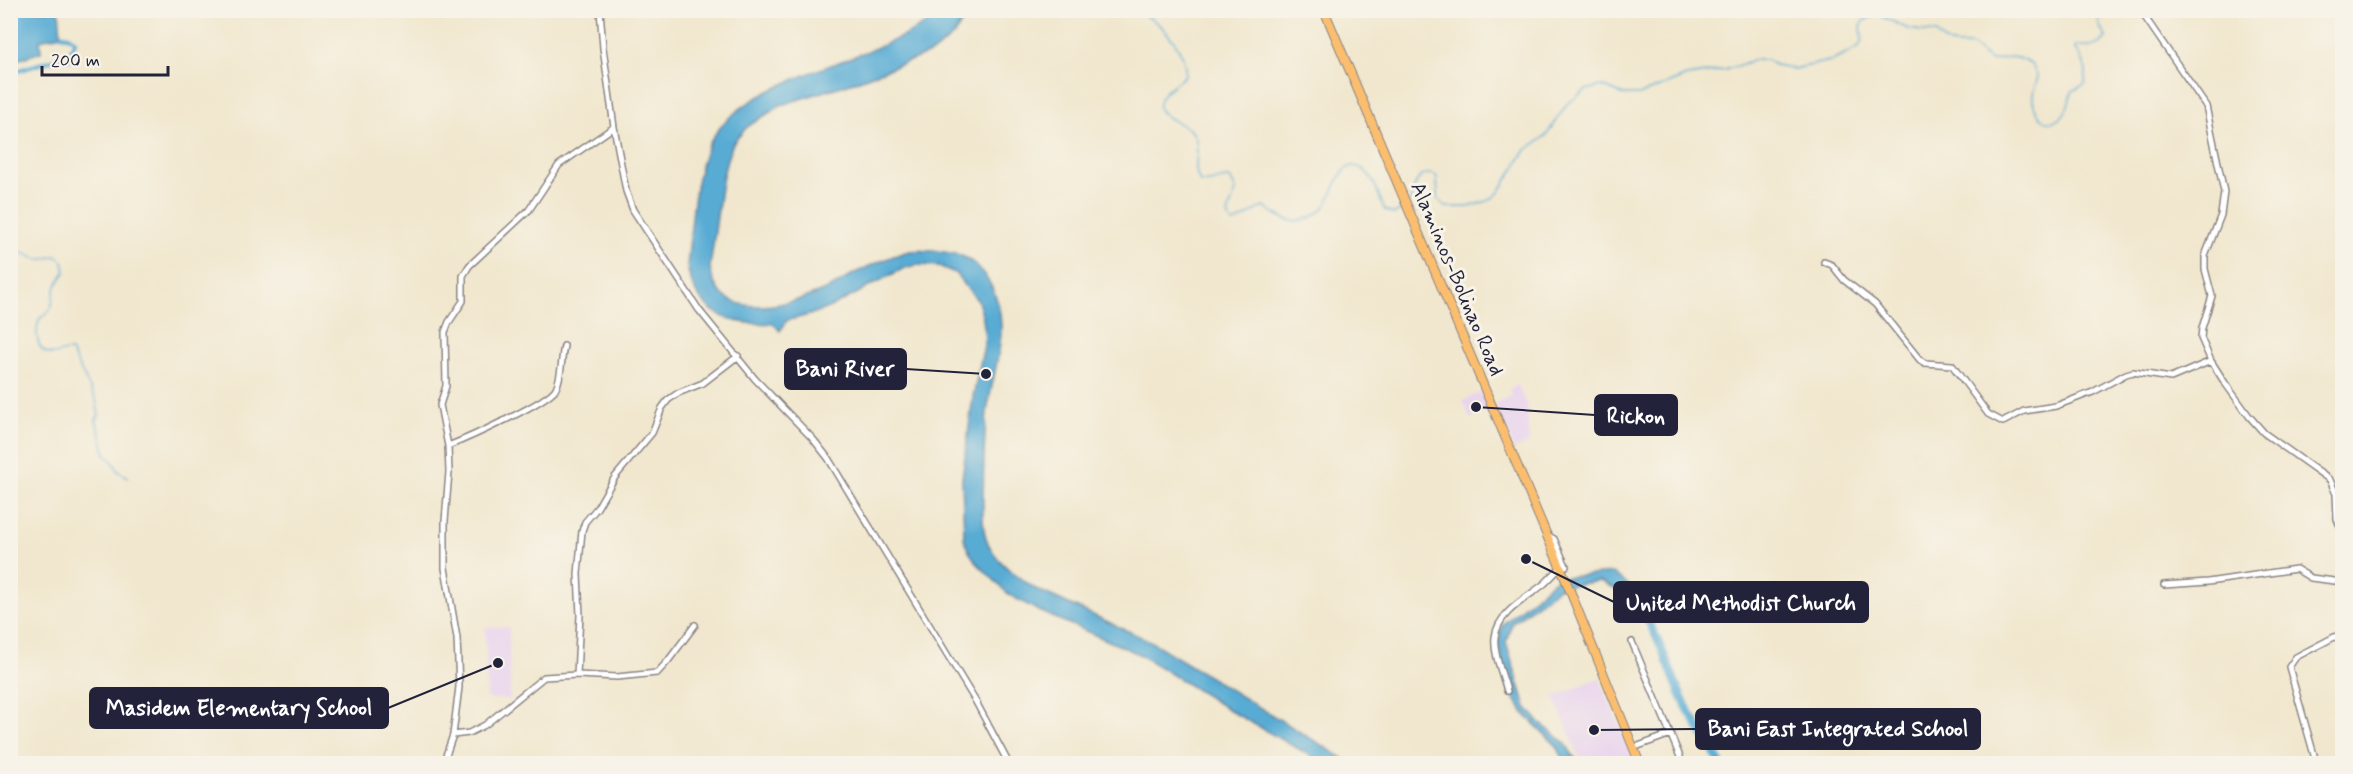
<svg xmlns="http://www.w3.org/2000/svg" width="2353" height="774" font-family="Mynerve,sans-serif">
  <rect width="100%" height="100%" fill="#f7f3e8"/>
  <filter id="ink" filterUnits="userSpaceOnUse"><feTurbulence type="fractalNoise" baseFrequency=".0167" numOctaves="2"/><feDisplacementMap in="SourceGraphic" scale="12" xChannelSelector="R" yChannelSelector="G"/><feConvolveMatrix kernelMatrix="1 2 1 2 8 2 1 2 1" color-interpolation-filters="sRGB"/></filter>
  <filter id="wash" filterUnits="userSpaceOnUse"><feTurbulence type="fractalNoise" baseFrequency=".008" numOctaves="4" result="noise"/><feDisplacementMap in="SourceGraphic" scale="24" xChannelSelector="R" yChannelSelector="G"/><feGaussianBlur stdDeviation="1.35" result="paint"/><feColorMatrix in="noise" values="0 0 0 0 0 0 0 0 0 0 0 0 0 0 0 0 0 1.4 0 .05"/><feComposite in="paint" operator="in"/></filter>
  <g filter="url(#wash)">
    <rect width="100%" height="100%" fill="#f1e7ce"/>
    <!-- built -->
    <path fill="#e8d2ee" d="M1518,385l9,22 2,36 -15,6 -19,-45 17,-8 -2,-7z
      M1482,392l7,18 -19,8 -8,-17z
      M485,627h24l1,72h-23z
      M1599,678l36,85h-53l-28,-66z"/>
    <!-- water -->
    <path fill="#59acd4" stroke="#3e6788" stroke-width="1.5" d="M11,10l48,1 2,24 -21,5 1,12 -30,10z
      M943,11h26l-15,24 -21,17 -82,31 -70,22 -34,22 -14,16 -6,16 -5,21 -12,88c8,59 86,36 122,19 8,-4 15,-10 23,-14 16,-8 34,-16 51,-21 11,-3 48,-1 58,5 10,5 20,16 25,25 24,41 6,81 -1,124 -5,31 -4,64 -5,96 0,11 -1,25 3,36 7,22 32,40 50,51l116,53 199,121h-27l-90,-50 -95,-59 -100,-43 -30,-16 -33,-33 -8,-12 -4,-12 -2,-59 11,-82 12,-56 -2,-23 -5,-17 -23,-28 -16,-7 -23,-1 -11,3c-40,18 -72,45 -118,52l-7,11 -7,-8c-44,4 -78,-11 -86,-58 5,-38 5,-76 18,-112 29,-80 176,-88 238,-142z
      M1613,573l14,11 -4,9 -23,-12 -40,6 -48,36 -6,19 20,65 12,14 27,22 13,20h-13l-8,-17 -31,-30 -16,-24 -12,-48 4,-19 55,-47z"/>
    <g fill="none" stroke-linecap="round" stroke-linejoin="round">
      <!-- stream -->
      <path stroke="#59acd4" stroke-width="1.5" d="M1057,10c24,10 38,3 62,0
        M1120,10c8,2 16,2 24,5 19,8 44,38 41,60 -6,7 -15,11 -21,18 -21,27 25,26 31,44 6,16 -4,31 5,45 10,3 19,-5 30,-4l6,12c-2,12 -14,24 -3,33 12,-3 19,-13 31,-16 8,4 17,12 25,13 13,3 29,-4 37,-15 9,-14 18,-59 44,-29 6,7 10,25 15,34l9,4 11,-6
        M1410,202c4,-13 6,-33 25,-27l2,3 1,21 8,8h23l21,-7 9,-8 27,-42 20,-14 21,-32 19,-14 16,-4 22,9h15l48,-19 38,-6 29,-10h13l8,5 19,4 40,-9 24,-12 4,-7 -1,-16 2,-4 14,-7 31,15 28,4c16,18 18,9 37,13l18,15 19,-4 8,1 13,6 7,12c-1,6 -4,12 -5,18 -2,16 13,37 28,23 10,-9 6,-17 12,-26 3,-3 8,-4 12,-7 3,-15 -1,-24 -10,-35l1,-3c12,0 23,3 30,-9l-7,-12v-8l8,-7
        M10,247l29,13 17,-4 7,5 2,11c-3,5 -8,11 -10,17 -4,14 0,22 -15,29 -5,11 -5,35 12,36 7,0 12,-4 19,-3l25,49 3,15 -3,5c2,11 9,23 9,34l9,9 4,8 10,6"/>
      <!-- canal -->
      <path stroke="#59acd4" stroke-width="4.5" d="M10,73l46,-14h16l-1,-9 4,-9 -7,-5 -7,-1"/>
      <!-- river -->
      <path stroke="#59acd4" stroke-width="8" d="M1617,585c35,23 50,82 68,119 11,20 24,40 36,60"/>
    </g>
  </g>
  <g filter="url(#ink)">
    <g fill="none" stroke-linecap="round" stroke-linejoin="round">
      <defs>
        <path id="street" d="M600,10l3,38 11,79 12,64 7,19 66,100 56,69 58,60 15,19 148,244 33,62
          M2140,10l66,96 18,86 -3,23 -16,41v13l7,27 -10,32 -1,10 10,23 14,22 24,33 15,17 66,47 6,14 1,25 5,12
          M1824,262l8,3 12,15 31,24 45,56 5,3 27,2 36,49 15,8 21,-11 32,-5 37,-14 33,-18 7,-2 38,6 40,-17
          M448,446c18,-7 101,-44 108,-58 6,-12 5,-29 8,-42
          M1547,535l7,4 12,27
          M2164,585l44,-3 88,-13 15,9 31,4
          M1632,642l51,122
          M577,675l3,-60 -2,-41 4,-43 3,-9 12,-14 18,-31 37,-44 10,-25 6,-8 10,-7 25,-10 35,-27
          M1507,691c-4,-16 -14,-37 -12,-54 3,-25 32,-39 49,-53 6,-5 11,-12 17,-16
          M453,735l16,-2 16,-8 59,-48 33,-2 40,2 40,-4 11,-12 27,-36
          M1633,748l38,-14
          M443,764l10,-29 6,-48 -2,-49 -12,-70v-47l4,-49 -1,-26 -8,-41 6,-19 -1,-54 4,-10 14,-21v-25l6,-10 60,-56 30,-45 55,-38
          M2314,764v-9l-25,-88 7,-10 46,-24"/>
        <path id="primary" d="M1324,10l238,561 78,193"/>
      </defs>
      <!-- street casing -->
      <use href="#street" stroke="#8a8484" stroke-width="8"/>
      <!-- primary casing -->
      <use href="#primary" stroke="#8a8484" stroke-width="10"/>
      <!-- street -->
      <use href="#street" stroke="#fff" stroke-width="5"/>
      <!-- primary -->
      <use href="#primary" stroke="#fbbe6e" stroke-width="8"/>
    </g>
  </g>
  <g text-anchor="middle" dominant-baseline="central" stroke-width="6" stroke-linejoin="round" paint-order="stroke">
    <!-- street labels -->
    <g font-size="21" fill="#22223b" stroke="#f7f3e8">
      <text transform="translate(1457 279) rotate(67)">Alaminos-Bolinao Road</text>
    </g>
  </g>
  <!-- callouts -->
  <path fill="none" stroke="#22223b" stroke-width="2" d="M986 374L906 369M1476 407L1595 415M1526 559L1614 602M498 663L388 708M1594 730L1696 729"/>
  <g fill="#22223b" stroke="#f7f3e8" stroke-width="2">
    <circle cx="986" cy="374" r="6"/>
    <circle cx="1476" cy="407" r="6"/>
    <circle cx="1526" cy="559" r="6"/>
    <circle cx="498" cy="663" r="6"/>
    <circle cx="1594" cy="730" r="6"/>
  </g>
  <g fill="#22223b" stroke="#22223b" stroke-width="2">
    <rect x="785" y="349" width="121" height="40" rx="6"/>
    <rect x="1595" y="395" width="82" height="40" rx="6"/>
    <rect x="1614" y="582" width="254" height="40" rx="6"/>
    <rect x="90" y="688" width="298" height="40" rx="6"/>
    <rect x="1696" y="709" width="284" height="40" rx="6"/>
  </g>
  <g font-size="22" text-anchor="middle" font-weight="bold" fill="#fff">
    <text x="845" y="376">Bani River</text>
    <text x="1636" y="423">Rickon</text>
    <text x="1741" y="610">United Methodist Church</text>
    <text x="239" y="715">Masidem Elementary School</text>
    <text x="1838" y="736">Bani East Integrated School</text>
  </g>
  <!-- margin -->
  <rect width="2353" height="774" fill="none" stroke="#f7f3e8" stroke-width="36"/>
  <!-- scale -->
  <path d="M42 66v9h126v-9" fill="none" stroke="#22223b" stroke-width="3"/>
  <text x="51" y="66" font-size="18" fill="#22223b" stroke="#f7f3e8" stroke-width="4.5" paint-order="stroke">200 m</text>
</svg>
